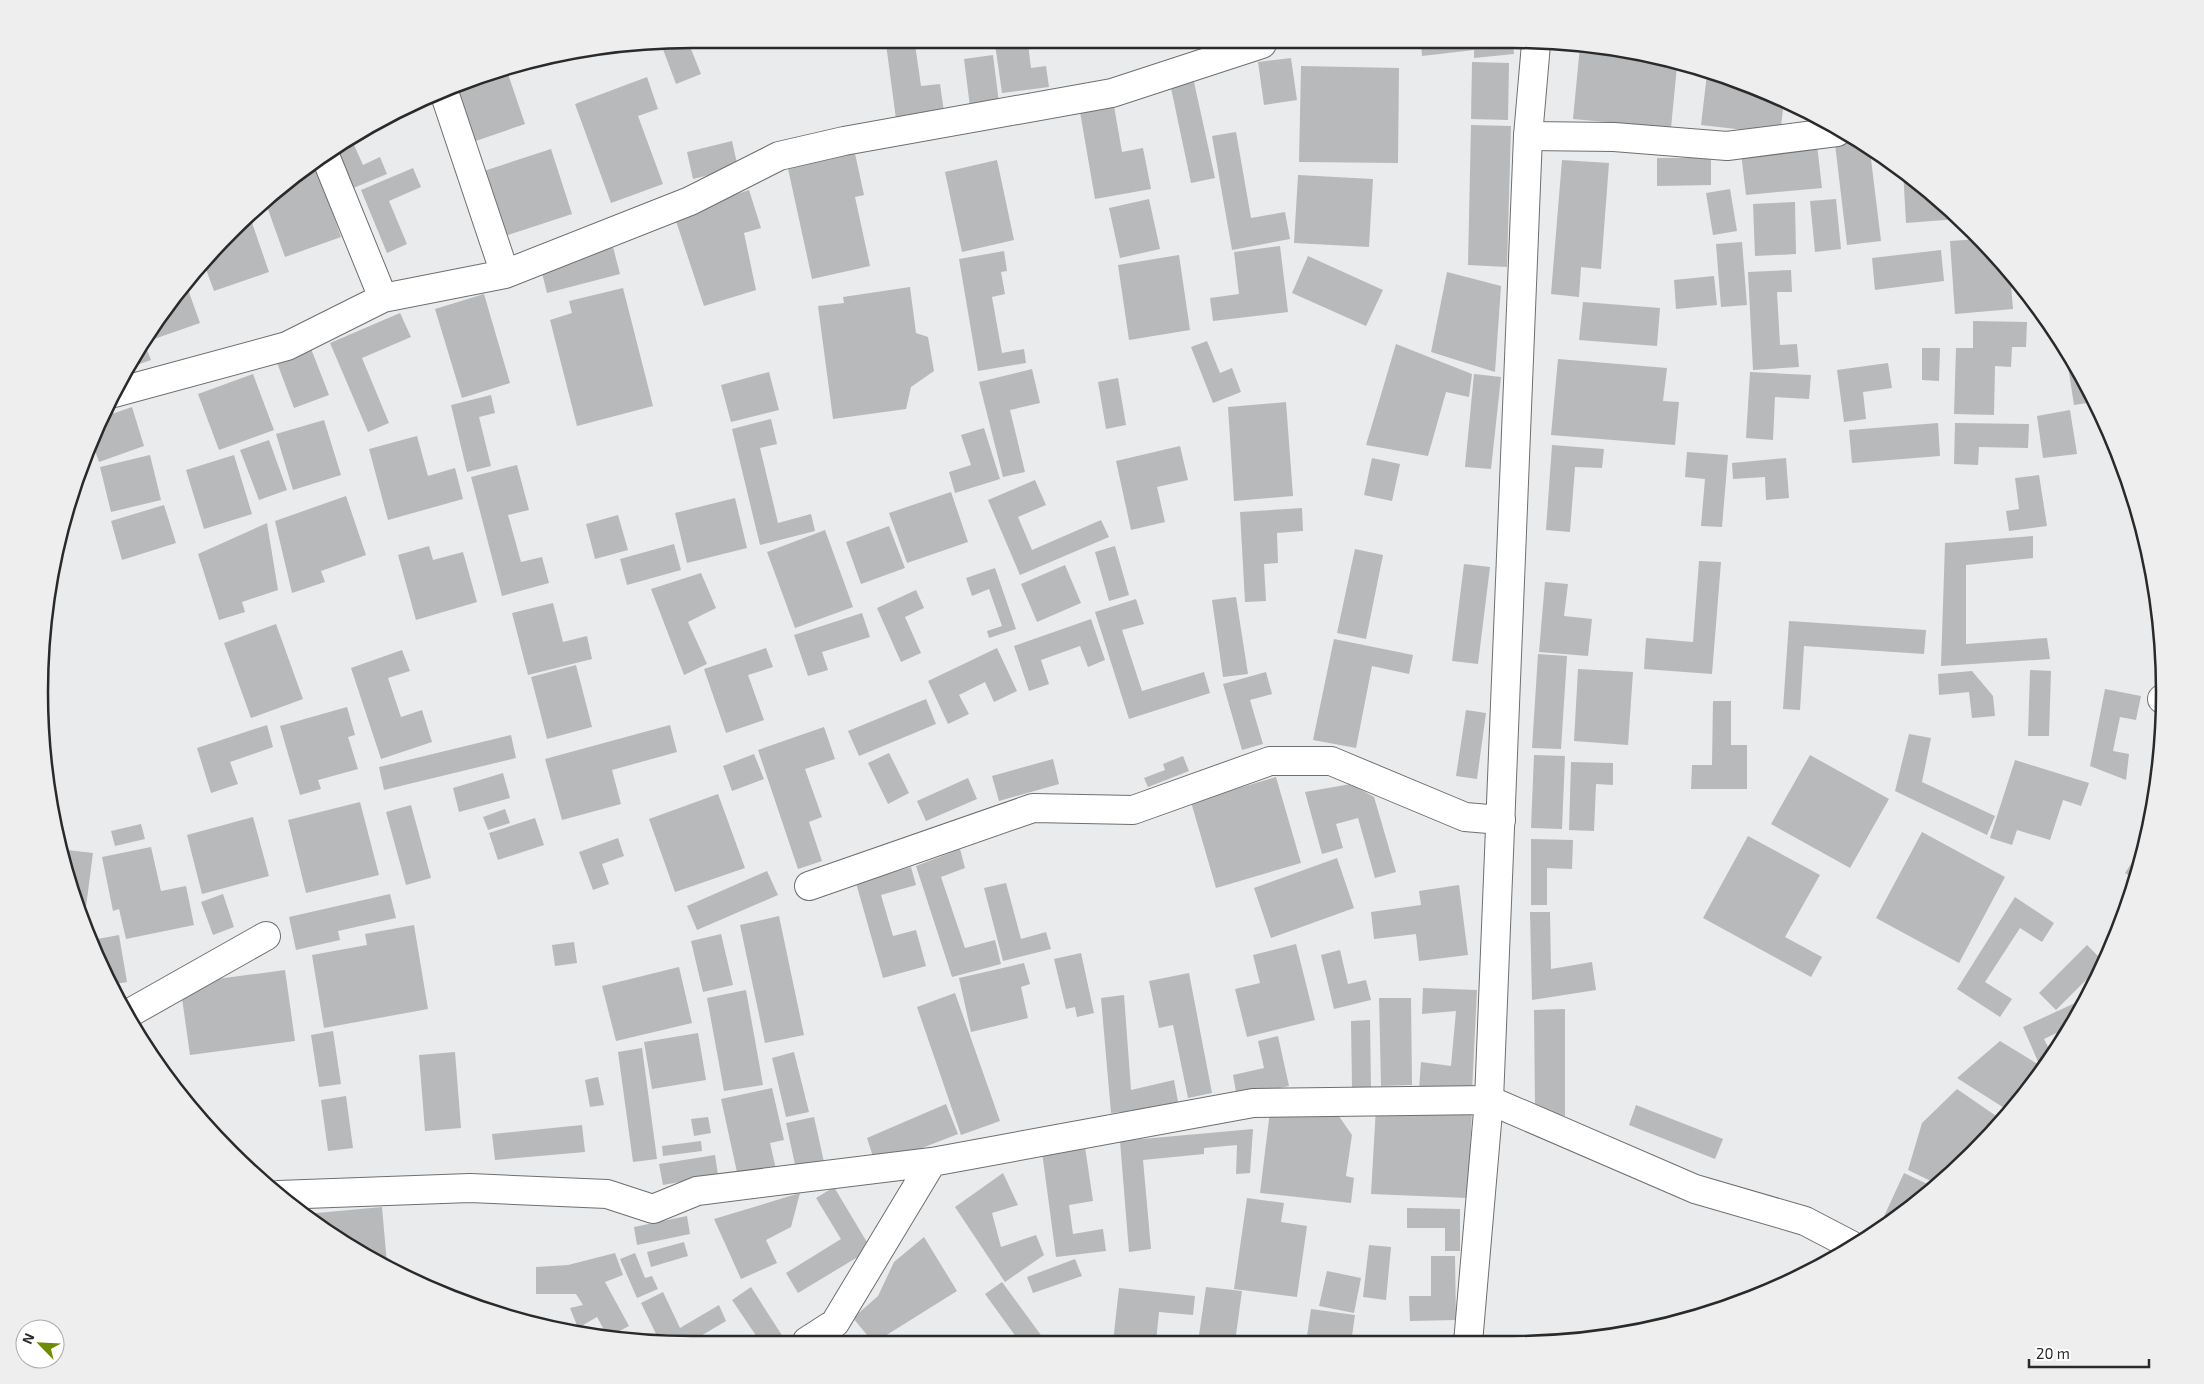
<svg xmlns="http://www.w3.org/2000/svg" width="2204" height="1384" font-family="'Exo 2',sans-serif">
  <rect width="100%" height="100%" fill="#eaebec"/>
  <!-- building -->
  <path fill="#b8b9ba" d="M661,44h28l12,30 -25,10z
    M886,44h29l6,42 19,-2 4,28 -48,7z
    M995,44h33l3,24 15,-2 3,21 -47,6z
    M1421,44h92l1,10 -40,4v-8l-52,6z
    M1580,46l40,4 57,16 -6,62 -98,-9z
    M993,55l6,48 -29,4 -6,-48z
    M1291,58l6,42 -33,5 -6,-43z
    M1472,62l37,1 -1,57 -37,-1z
    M1301,66l98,2 -1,95 -99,-1z
    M506,68l19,56 -58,20 -19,-54 20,-10z
    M1707,74l55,15 22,12 -4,33 -79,-9z
    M647,77l11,32 -20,7 25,68 -52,19 -36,-99z
    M1194,82l21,96 -24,5 -20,-95z
    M1114,106l8,46 21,-4 8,41 -56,10 -15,-87z
    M1471,125l40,1 -4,141 -39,-2z
    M1236,132l15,86 34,-6 5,27 -58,11 -20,-114z
    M351,138l12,27 17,-8 7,17 -36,15 -18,-42z
    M732,141l6,27 -45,11 -6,-27z
    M1855,142l15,9 11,90 -34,4 -12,-101z
    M1817,145l5,43 -76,7 -5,-42z
    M551,149l21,65 -67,22 -21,-65z
    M854,149l10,46 -9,2 15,69 -58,13 -25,-115z
    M1657,158h54v27l-54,1z
    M997,160l17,80 -52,12 -17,-80z
    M1562,160l47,3 -8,106 -20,-2 -2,30 -28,-3z
    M317,168l24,69 -56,20 -20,-56 32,-26z
    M413,168l8,19 -32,14 18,43 -20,9 -26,-63z
    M1903,170l7,4 48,45 -52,4z
    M1298,175l75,4 -4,68 -75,-4z
    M1730,189l7,42 -24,4 -7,-42z
    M749,190l12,38 -17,5 12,57 -52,16 -30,-91z
    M1149,199l11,50 -40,9 -11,-50z
    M1836,199l5,50 -26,3 -5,-51z
    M1795,202l1,52 -41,2 -2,-52z
    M249,214l20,58 -55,19 -11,-30 27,-31z
    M1979,239l24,23 7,9 3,38 -58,5 -5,-73z
    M1742,242l5,63 -26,2 -5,-63z
    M1280,246l8,66 -75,9 -3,-23 29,-4 -5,-42z
    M613,247l7,27 -73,19 -7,-28z
    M1941,250l3,31 -69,9 -3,-32z
    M1004,251l3,20 -6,1 4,22 -13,3 10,56 22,-4 2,14 -48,8 -19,-112z
    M1179,255l11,75 -61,10 -11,-75z
    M1308,256l75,34 -17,36 -74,-33z
    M1791,270l1,22h-15l3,53 17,-1 2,23 -46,3 -5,-98z
    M1447,272l54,14 -6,86 -64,-20z
    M1714,276l3,29 -41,4 -2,-29z
    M185,281l15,42 -46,16 -4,-10 24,-35z
    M910,287l6,46 12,4 6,34 -23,16 -5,22 -73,10 -15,-113 26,-3 -1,-6z
    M623,288l30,118 -76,20 -27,-106 22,-7 -3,-12z
    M484,294l26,89 -48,15 -27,-89z
    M1583,302l77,6 -3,38 -78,-6z
    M400,313l11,24 -49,21 27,65 -21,9 -38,-89z
    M1973,321l54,1 -1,25h-14l-1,20 -16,-1 -1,49 -40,-1 2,-66h17z
    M143,340l8,20 -20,7 -2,-6z
    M1207,341l13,32 12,-5 9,24 -28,11 -22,-56z
    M1396,344l76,30 -3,23 -23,-5 -18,64 -62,-11z
    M310,346l19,49 -35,13 -18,-48z
    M2065,347l13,19 16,36 -20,3z
    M1922,348h18l-1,33 -17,-1z
    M1558,359l109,9 -4,33 16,1 -4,43 -124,-10z
    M1888,363l4,25 -29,4 3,27 -22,3 -7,-52z
    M1032,369l8,34 -30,7 15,62 -22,5 -24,-95z
    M769,372l10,38 -48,12 -10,-37z
    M1750,372l61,3 -2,24 -34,-2 -2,43 -27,-2z
    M253,374l21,56 -55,20 -21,-56z
    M1474,374l27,3 -10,92 -26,-2z
    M1118,378l8,47 -20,4 -8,-47z
    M491,395l4,18 -16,4 12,49 -24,6 -16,-67z
    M1286,402l7,94 -59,5 -6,-94z
    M132,407l12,39 -45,16 -7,-20 11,-25z
    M2070,410l7,44 -34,4 -6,-42z
    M771,419l6,25 -17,4 18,75 33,-9 4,17 -55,14 -28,-116z
    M324,420l17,55 -48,15 -17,-56z
    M1938,423l2,33 -88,7 -3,-33z
    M1955,423l74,1 -1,24 -49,-1 -1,18 -24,-1z
    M984,428l16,51 -45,14 -6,-21 22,-7 -10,-30z
    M417,436l11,40 27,-8 8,31 -75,21 -19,-71z
    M269,440l18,50 -28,10 -19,-50z
    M1552,445l52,4 -2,19 -27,-1 -5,65 -24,-2z
    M1180,446l8,34 -31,7 8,35 -34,8 -15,-69z
    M1687,452l41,3 -6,72 -21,-1 4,-47 -20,-2z
    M150,455l11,45 -50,12 -11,-45z
    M234,455l18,59 -48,15 -18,-59z
    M1372,458l28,6 -8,37 -28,-6z
    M1786,458l3,40 -23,2 -1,-23 -32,2 -1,-16z
    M517,465l12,45 -21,5 13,47 21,-5 7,26 -47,13 -31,-119z
    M2039,475l8,51 -38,5 -3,-20 13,-2 -4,-31z
    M1035,480l11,25 -28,12 14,33 69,-30 8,17 -89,38 -32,-75z
    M951,492l17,50 -61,21 -18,-50z
    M346,496l20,59 -45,16 4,11 -33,11 -17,-72z
    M735,498l12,50 -60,15 -12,-50z
    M164,505l12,38 -54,17 -11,-39z
    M1302,508l1,23 -26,2 1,30 -14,1 2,37 -21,1 -5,-90z
    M618,515l10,35 -33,9 -9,-35z
    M267,523l11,67 -36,12 3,10 -26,8 -21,-66z
    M889,526l16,42 -44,16 -15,-42z
    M825,530l28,77 -58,21 -28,-76z
    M2033,536v22l-67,7v79l81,-6 3,21 -109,7 4,-123z
    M674,544l7,26 -54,15 -7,-26z
    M429,546l4,14 30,-8 14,50 -61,18 -18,-65z
    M1115,546l14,49 -20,6 -14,-49z
    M1355,549l28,6 -17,84 -29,-6z
    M1699,561l22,1 -9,112 -68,-5 2,-31 47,4z
    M1464,564l26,3 -12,97 -26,-3z
    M1065,565l16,38 -44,19 -16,-38z
    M995,568l21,61 -27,9 -2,-7 15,-5 -13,-37 -17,7 -6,-18z
    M701,573l15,35 -28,14 19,42 -23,11 -33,-86z
    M1545,582l23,2 -4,32 28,3 -4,37 -49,-4z
    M916,590l8,18 -19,9 16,36 -20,9 -24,-54z
    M1236,597l12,77 -25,3 -11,-77z
    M1136,599l8,25 -22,6 20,61 62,-19 6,21 -81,26 -34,-107z
    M553,603l10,39 24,-6 5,23 -64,16 -16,-62z
    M862,613l8,24 -48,15 6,18 -20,6 -14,-41z
    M1091,619l14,41 -17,7 -8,-21 -39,14 8,24 -20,7 -15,-45z
    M1789,621l137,9 -2,24 -120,-8 -4,64 -17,-1z
    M276,624l27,75 -52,19 -27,-75z
    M1334,639l79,16 -4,19 -37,-8 -16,82 -43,-8z
    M766,648l7,19 -25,8 16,45 -38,13 -22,-64z
    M997,648l20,43 -23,11 -9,-20 -26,13 10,19 -21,10 -20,-43z
    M402,650l8,21 -22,7 13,39 21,-7 10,32 -51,17 -30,-91z
    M1538,654l29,2 -6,93 -29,-1z
    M576,665l16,62 -45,12 -16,-62z
    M1578,669l55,3 -5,73 -54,-4z
    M2030,670l21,1 -2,65h-21z
    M1972,671l21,25 2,20 -23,2 -3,-26 -30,3 -1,-21z
    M1266,672l6,22 -22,6 13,44 -21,6 -19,-66z
    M2105,689l36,7 -5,24 -16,-3 -7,34 16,3 -3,26 -36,-14z
    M926,699l10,25 -77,32 -11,-25z
    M1713,701h18v44h16v44h-56l1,-24h20z
    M347,707l8,28 -7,2 10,32 -40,11 3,9 -21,6 -20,-69z
    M1466,710l20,3 -9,66 -21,-3z
    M267,725l6,22 -43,15 8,22 -27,9 -14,-45z
    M670,725l7,27 -65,18 9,34 -59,16 -17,-61z
    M824,727l11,32 -30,10 17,48 -13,5 13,39 -24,8 -40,-119z
    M1909,734l22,4 -9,44 73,34 -8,19 -92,-44z
    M511,735l5,23 -132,32 -5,-23z
    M889,753l20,40 -21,11 -20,-41z
    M754,754l10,25 -32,12 -9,-25z
    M1534,755l31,1 -3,73 -31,-1z
    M1810,755l79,44 -39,69 -79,-44z
    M1183,756l6,15 -41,16 -4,-9 21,-8 -2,-6z
    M1053,759l6,25 -60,17 -7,-25z
    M2015,760l74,23 -8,23 -18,-6 -13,40 -33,-10 -5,15 -22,-7z
    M1571,762l42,1v22l-17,-1 -2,47 -25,-1z
    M503,773l7,25 -51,14 -6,-24z
    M1276,777l25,86 -85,25 -25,-86z
    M968,778l9,21 -51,22 -9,-20z
    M1351,784l23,13 22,75 -21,6 -17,-60 -22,6 7,24 -21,6 -17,-62z
    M718,794l27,74 -70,24 -26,-73z
    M360,802l19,73 -73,18 -18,-73z
    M411,805l20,73 -25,7 -20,-73z
    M505,809l5,14 -22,7 -5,-13z
    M253,817l16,59 -67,18 -15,-59z
    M535,818l9,27 -46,15 -9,-27z
    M141,824l4,15 -30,7 -4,-15z
    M1922,832l83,45 -46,86 -83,-45z
    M1748,836l72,39 -35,62 37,20 -11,20 -108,-59z
    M618,838l6,18 -22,8 7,20 -16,6 -14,-38z
    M1531,839l42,1 -1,29 -25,-1v37h-16z
    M2146,841l-3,20 -7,19 -11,-7z
    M151,847l10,44 25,-5 8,39 -68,14 -7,-30 -6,2 -11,-54z
    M59,849l34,4 -9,69 -23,-61z
    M960,849l5,19 -24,9 24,71 30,-8 6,24 -49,13 -36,-111z
    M1337,858l17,50 -83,30 -17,-50z
    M911,867l5,18 -35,10 12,41 23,-6 10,36 -43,12 -27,-95z
    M767,871l11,24 -81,35 -10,-24z
    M1006,883l15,56 25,-7 5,17 -48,12 -19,-73z
    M1459,885l9,70 -49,6 -3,-27 -42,5 -3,-27 50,-7 -2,-14z
    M223,894l11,33 -21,8 -12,-33z
    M390,894l6,24 -58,13 2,9 -44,10 -7,-33z
    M2015,897l39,26 -12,19 -22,-14 -35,54 27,17 -12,18 -43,-28z
    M1530,912h20l1,57 41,-7 4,28 -64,10z
    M779,916l25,119 -39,8 -25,-118z
    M414,925l14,84 -104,19 -12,-73 55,-10 -2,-11z
    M721,934l12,51 -30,7 -12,-51z
    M119,935l8,47 -18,3 -17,-45z
    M574,942l3,21 -22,3 -3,-21z
    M1296,944l19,76 -68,17 -12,-48 25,-6 -7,-28z
    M2087,945l17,17 -48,48 -17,-17z
    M1340,950l8,34 18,-4 5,20 -37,9 -13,-54z
    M1081,953l13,60 -17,4 -2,-10 -9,2 -12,-50z
    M1024,963l6,21 -9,3 7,31 -57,14 -12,-54z
    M679,967l13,56 -76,18 -14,-55z
    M285,970l10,71 -105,14 -10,-71z
    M1189,973l23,120 -24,5 -15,-73 -14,3 -10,-47z
    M1423,988l54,2 -5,102 -53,-2 2,-28 30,4 5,-55 -34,3z
    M746,990l17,95 -39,6 -17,-93z
    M955,993l45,128 -39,14 -44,-128z
    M1124,995l7,95 43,-10 5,27 -68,6 -10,-115z
    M2088,997l-19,30 -25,12 8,16 -2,4 -11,5 -16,-37z
    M1379,998h32l1,87 -31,1z
    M1565,1009v107l-30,-8 -1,-98z
    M1370,1020l1,69h-19l-1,-68z
    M333,1031l8,53 -22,3 -8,-52z
    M698,1033l8,47 -54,9 -8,-47z
    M1278,1036l11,50 -52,11 -4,-22 31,-7 -6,-27z
    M2000,1041l44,27 -14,22 -12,13 -4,-3 -5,11 -52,-33z
    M642,1048l15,111 -24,3 -15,-110z
    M455,1052l6,76 -36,3 -6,-76z
    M794,1052l15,60 -23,5 -14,-59z
    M598,1077l6,28 -14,2 -5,-27z
    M772,1088l12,52 -14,3 6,26 -38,8 -17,-78z
    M1957,1089l45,31 -63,65 -31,-15 14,-47z
    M346,1096l7,52 -25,3 -7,-51z
    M946,1104l12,30 -82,32 -9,-28z
    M1636,1105l87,34 -8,20 -86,-34z
    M1376,1107l96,4 -4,87 -97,-4z
    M1270,1111l66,1 16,23 -6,41 8,2 -3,25 -91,-10z
    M708,1117l3,16 -17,3 -3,-17z
    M814,1117l10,45 -28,7 -10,-46z
    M582,1125l3,27 -90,8 -3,-26z
    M1253,1129l-3,44 -14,1 1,-29 -33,3v6l-61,6 8,89 -22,3 -9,-111z
    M701,1141l1,10 -39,5 -1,-10z
    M1085,1147l8,54 -24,4 4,29 30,-5 3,22 -50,6 -14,-105z
    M715,1155l3,20 -55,10 -4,-21z
    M1003,1173l15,32 -26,8 9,34 35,-12 8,20 -39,27 -50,-75z
    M1904,1173l32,15 -56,37z
    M834,1187l37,62 -73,44 -12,-20 55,-34 -25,-41z
    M800,1193l-9,34 -25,13 11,23 -36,16 -27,-60z
    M1247,1198l37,5 -3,19 26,4 -10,71 -63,-8z
    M382,1207l5,57 -81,-47v-3z
    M1407,1208l53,1v42h-15v-23h-38z
    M687,1216l3,18 -53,11 -3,-18z
    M924,1237l33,54 -80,50h-5l-19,-23 25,-22 16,-34z
    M684,1242l4,14 -37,11 -4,-15z
    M1369,1245l22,2 -5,53 -23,-3z
    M615,1253l8,22 -18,7 24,44 -21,11 -11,-20 -19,11 -8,-20 13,-3 -7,-11h-40v-27l32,-2z
    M635,1253l10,25 7,-2 6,13 -21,9 -17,-39z
    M1431,1256h24l1,64 -46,1 -1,-25h22z
    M1075,1259l7,17 -49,17 -6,-16z
    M1327,1271l34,7 -7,35 -35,-7z
    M1002,1282l44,60 -27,-1 -34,-47z
    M751,1287l34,53h-26l-27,-40z
    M1206,1287l36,4 -7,51h-37z
    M1119,1288l76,8 -2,19 -34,-3 -3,30h-43z
    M663,1292l17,36 39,-23 7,16 -32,19h-35l-18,-37z
    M1311,1309l44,6 -4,28h-45z"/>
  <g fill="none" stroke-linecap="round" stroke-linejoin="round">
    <defs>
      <path id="minor" d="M444,92l61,182
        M1528,136l86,1 113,9 110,-14
        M324,153l59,145
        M114,393l173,-47 96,-48 122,-24 185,-73 89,-45 65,-15 268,-48 150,-49
        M2162,699h1
        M809,886l224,-78 100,2 137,-49h61l134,56 36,3
        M126,1015l140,-79
        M278,1195l192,-7 137,6 46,15 44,-18 235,-29 321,-59 236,-3 206,89 110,32 46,24
        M807,1341l28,-18 97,-161"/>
      <path id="tertiary" d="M1468,1343l21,-243 39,-964 8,-92"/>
    </defs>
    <!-- minor casing -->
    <use href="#minor" stroke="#6f6f70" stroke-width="30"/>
    <!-- tertiary casing -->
    <use href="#tertiary" stroke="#6f6f70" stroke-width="30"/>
    <!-- minor -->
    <use href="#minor" stroke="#fff" stroke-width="28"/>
    <!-- tertiary -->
    <use href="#tertiary" stroke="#fff" stroke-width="28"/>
  </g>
  <!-- crop -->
  <path d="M0 0H2204V1384H0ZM692 48H1512A644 644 0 0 1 2156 692V692A644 644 0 0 1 1512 1336H692A644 644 0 0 1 48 692V692A644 644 0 0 1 692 48Z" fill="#eee" fill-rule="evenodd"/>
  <path fill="none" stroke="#2a2a2b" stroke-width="2.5" d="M692 48H1512A644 644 0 0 1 2156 692V692A644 644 0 0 1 1512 1336H692A644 644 0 0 1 48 692V692A644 644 0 0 1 692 48Z"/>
  <!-- north arrow -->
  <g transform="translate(40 1344) rotate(294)"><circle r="24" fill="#ffffff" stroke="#aaaaaa"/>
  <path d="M0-4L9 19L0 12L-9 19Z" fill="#6f8b03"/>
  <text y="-8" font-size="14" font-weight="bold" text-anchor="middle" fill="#2a2a2b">N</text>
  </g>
  <!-- scale -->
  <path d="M2029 1359v8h120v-8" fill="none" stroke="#2a2a2b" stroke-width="2.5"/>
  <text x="2036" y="1359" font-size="15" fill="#2a2a2b" stroke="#ffffff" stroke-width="4" paint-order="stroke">20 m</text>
</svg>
